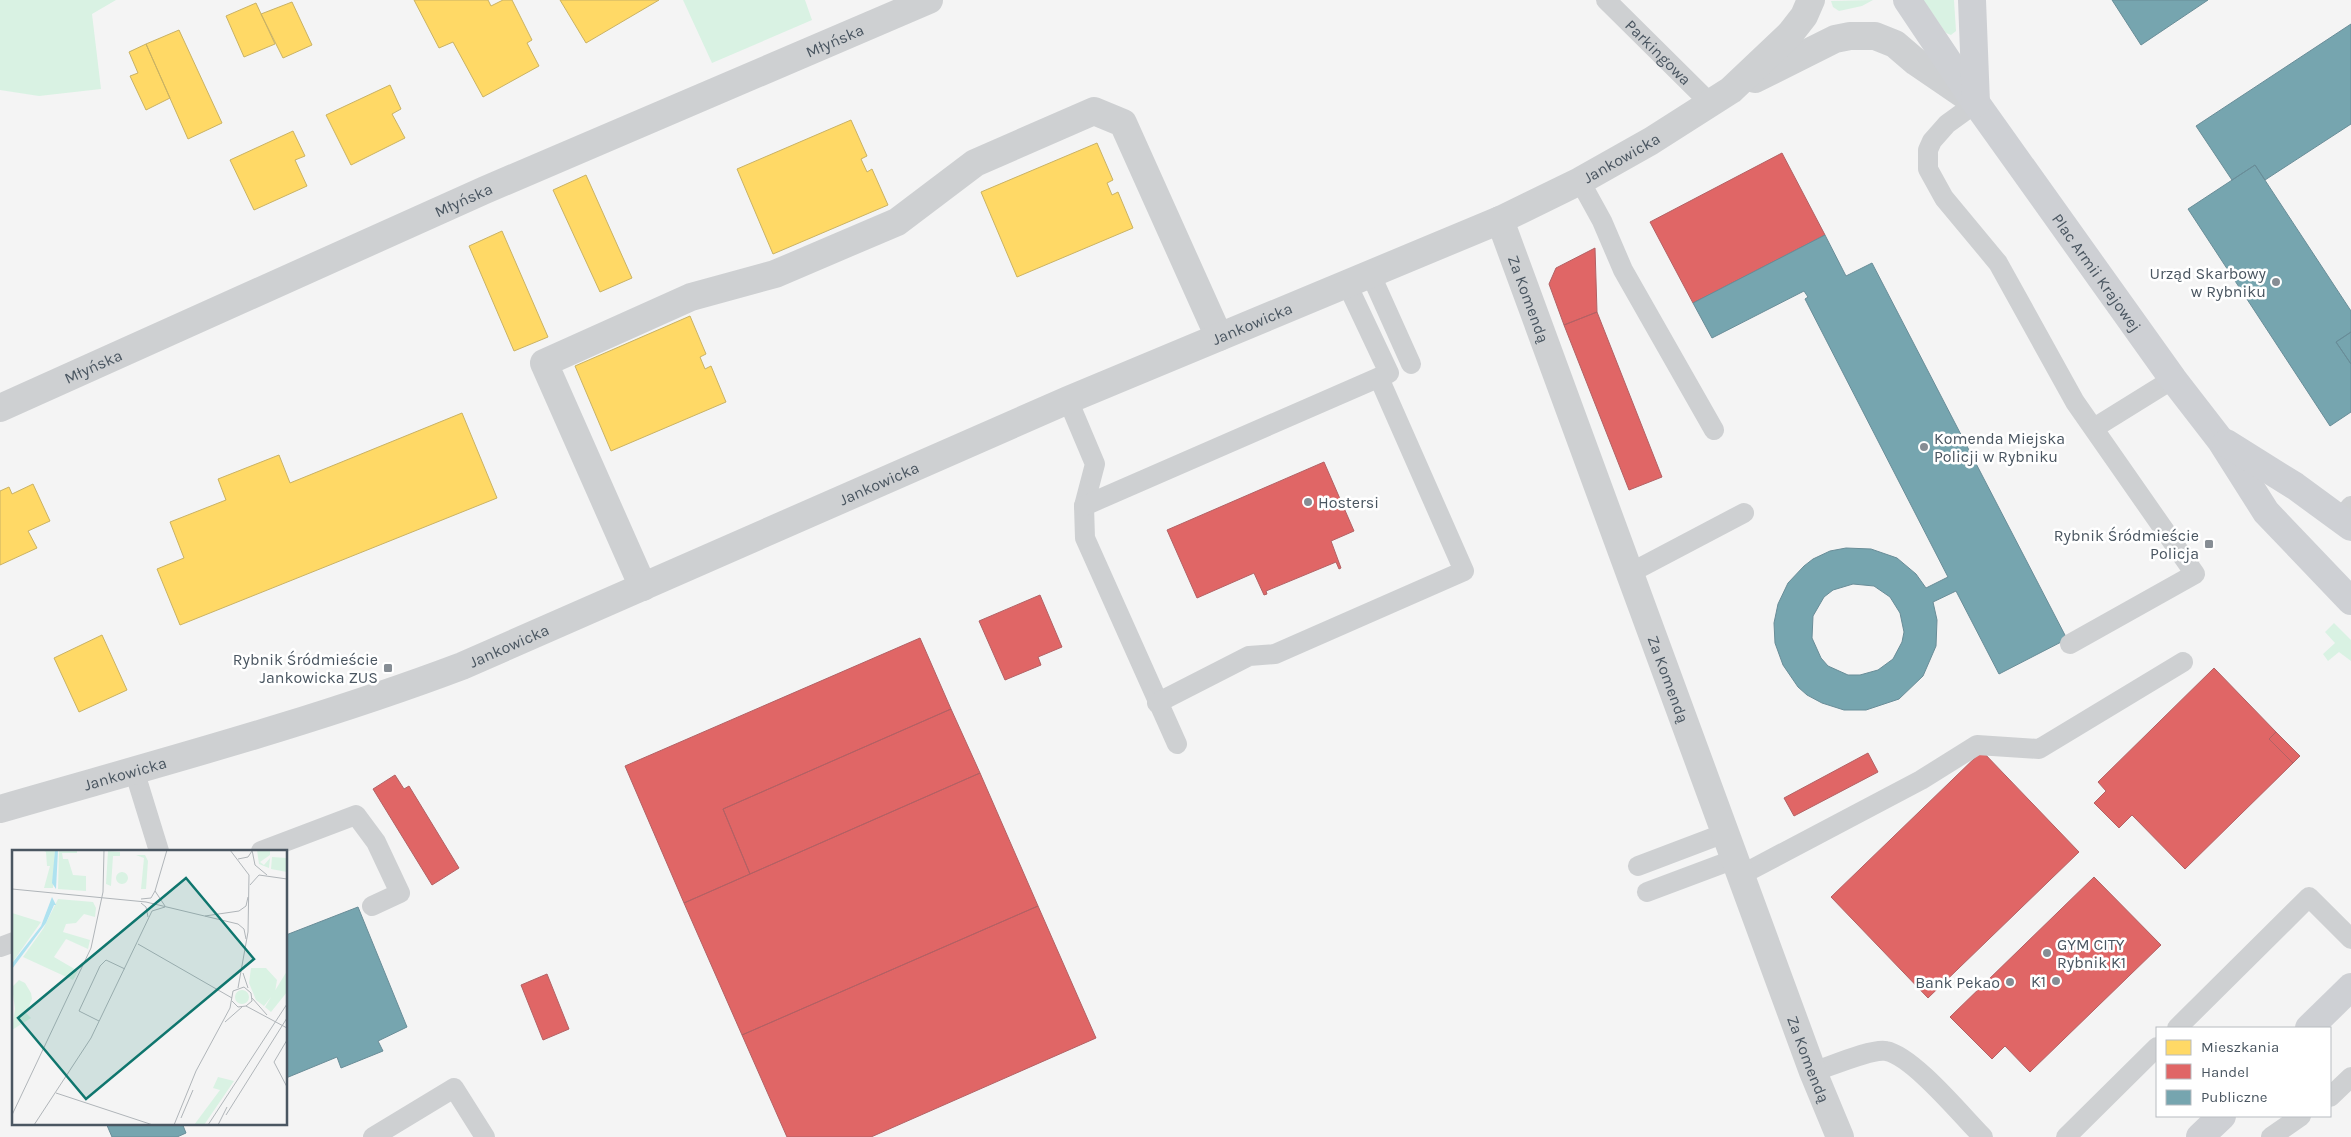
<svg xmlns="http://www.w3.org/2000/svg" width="2351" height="1137" font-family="Karla,sans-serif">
  <rect width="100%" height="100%" fill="#f4f4f4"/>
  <!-- green -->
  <path fill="#d9f2e3" d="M0,0h116l-24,14 9,75 -62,7 -39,-6z
    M683,0h122l7,20 -100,43z
    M1873,0l-11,6 -23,5 -6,-4 -2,-6z
    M1923,0h31l2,31 -5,4 -5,-2z
    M2334,623l17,17v21l-12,-9 -11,9 -5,-7 12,-11 -10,-11z"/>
  <!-- homes -->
  <path fill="#ffd966" stroke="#c9b264" d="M414,0h74l3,6 12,-6h9l20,40 -5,3 12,23 -56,31 -30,-55 -14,6z
    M560,0h99l-73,43z
    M292,2l20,43 -29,13 -22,-44z
    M256,3l19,41 -31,13 -18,-41z
    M179,30l43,93 -34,16 -42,-95z
    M146,44l24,54 -24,12 -16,-34 8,-3 -9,-21z
    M390,85l11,24 -9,5 13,24 -54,27 -25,-50z
    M851,120l16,36 -6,3 6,13 5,-3 16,36 -115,49 -36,-85z
    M293,131l12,25 -10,4 12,26 -53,24 -24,-50z
    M1097,143l16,37 -6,3 5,12 6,-3 15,36 -116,49 -36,-85z
    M586,175l46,103 -32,14 -47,-102z
    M502,231l46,106 -34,14 -45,-105z
    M690,316l16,38 -6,3 5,12 6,-3 15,36 -115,49 -36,-85z
    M462,413l35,85 -317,127 -23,-56 27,-11 -14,-36 56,-22 -8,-21 61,-24 11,28z
    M33,484l17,37 -22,10 9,17 -37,17v-74l9,-4 3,7z
    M102,635l25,55 -48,22 -25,-54z"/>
  <!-- shops -->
  <path fill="#e06666" stroke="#b36164" d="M1782,153l43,82 -132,68 -43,-81z
    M1595,248l2,64 -33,13 -15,-41 7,-16z
    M1597,312l65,165 -33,13 -65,-165z
    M1324,462l30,69 -23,10 10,27 -2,1 -3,-7 -70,29 1,3 -3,1 -10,-22 -57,25 -30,-68z
    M1040,595l22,52 -24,10 3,8 -36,15 -26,-59z
    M920,638l31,71 -228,100 27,65 -66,29 -59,-137z
    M2214,668l62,64 -7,7 24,24 -108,106 -53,-54 -13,13 -25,-25 12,-12 -8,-9z
    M951,709l29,64 -230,101 -27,-65z
    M2276,732l24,24 -7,7 -24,-24z
    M1982,751l97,101 -151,146 -97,-101z
    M1868,753l10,19 -84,44 -10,-18z
    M980,773l58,133 -296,129 -58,-132z
    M395,775l9,14 5,-3 50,82 -27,17 -59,-96z
    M2094,877l67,68 -131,127 -25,-26 -13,13 -42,-42z
    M1038,906l58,132 -225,99h-84l-45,-102z
    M547,974l22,55 -26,11 -22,-55z"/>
  <!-- public -->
  <path fill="#76a5af" stroke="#698d98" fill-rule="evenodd" d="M2112,0h96l-67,45z
    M2351,24v100l-86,56 -10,-15 -23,15 -36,-54z
    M2255,165l96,146v21l-15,10 15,22v48l-21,14 -142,-217z
    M1825,235l21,41 26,-13 195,376 -68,35 -43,-83 -23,11 4,18 -1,26 -13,30 -24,23 -33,11h-22l-22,-7 -15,-8 -9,-8 -15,-22 -8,-22 -1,-20 4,-19 10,-21 16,-17 9,-7 17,-8 16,-3 25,1 26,9 19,16 10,14 22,-11 -143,-278 3,-2 -4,-6 -92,47 -19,-35zM1853,584l21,2 16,11 10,16 4,19 -2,10 -9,17 -15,11 -18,5h-12l-20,-9 -7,-8 -9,-20 1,-22 11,-19 9,-7z
    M2351,332v32l-15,-22z
    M358,907l49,120 -29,14 5,10 -42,17 -4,-11 -51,21v-143z
    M106,1123h76l4,10 -9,4h-65z"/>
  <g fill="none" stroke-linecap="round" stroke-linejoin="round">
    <!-- lane -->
    <g stroke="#ced0d2" stroke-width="20">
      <path id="s1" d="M1606,0l105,104"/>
      <path d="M1976,103l-29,21 -15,17 -4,9v19l16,29 54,65 77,139 120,172 -125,70"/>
      <path d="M1580,181l22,40 21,49 91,160"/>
      <path d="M1371,275l40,89"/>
      <path d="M1068,400l27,64 -11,42 1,32 92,206"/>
      <path d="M2094,428l79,-49"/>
      <path d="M1084,506l305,-133 -42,-89"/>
      <path d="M2340,519l11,-13"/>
      <path d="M1630,573l114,-60"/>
      <path d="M1157,703l92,-47 26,-2 189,-83 -85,-193"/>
      <path d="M134,770l25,81"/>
      <path d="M261,851l95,-36 20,27 24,51 -28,13"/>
      <path d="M1638,866l87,-33"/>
      <path d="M1741,875l180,-95 56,-35 62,4 144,-87"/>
      <path d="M1647,892l88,-33"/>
      <path d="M0,947l14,-5"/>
      <path d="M2177,1028l132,-131 42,42"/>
      <path d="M1813,1072c16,-5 59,-24 73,-21 27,5 76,65 97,86"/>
      <path d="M2330,1097l21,-20"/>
      <path d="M373,1137l81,-49 31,49"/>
      <path d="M2066,1137l91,-90"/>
      <path d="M2271,1137l30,-21"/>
    </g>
    <!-- street -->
    <g stroke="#ced0d2" stroke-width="28">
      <path d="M1755,79l80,-40 15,-3h25l20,8 21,18 60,41"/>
      <path id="s2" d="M1500,220l313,852 27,65"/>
      <path id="s3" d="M0,408l485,-218 444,-190"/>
      <path d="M643,587l-99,-224 147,-66 84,-23 122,-52 78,-59 119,-52 29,12 96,214"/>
      <path id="s4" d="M0,809c155,-45 311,-86 462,-143l606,-266 432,-180 80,-39 71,-40 80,-51 59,-56 14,-18 7,-16"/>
    </g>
    <!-- secondary -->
    <g stroke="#ced0d4" stroke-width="28">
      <path id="s5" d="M1907,0l69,103 197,276 48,62 45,71 85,89"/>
      <path d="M1972,0l4,103"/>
      <path d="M2226,443l69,43 56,41"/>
      <path d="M2309,1028l42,-41"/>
      <path d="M2200,1137l22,-21"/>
    </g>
  </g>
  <!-- markers -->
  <g fill="#868d94" stroke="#fff" stroke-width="2">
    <circle cx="2276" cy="282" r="5"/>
    <circle cx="1924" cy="447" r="5"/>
    <circle cx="1308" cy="502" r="5"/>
    <rect x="2204" y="539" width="10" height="10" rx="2.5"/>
    <rect x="383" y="663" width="10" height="10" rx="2.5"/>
    <circle cx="2047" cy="953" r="5"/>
    <circle cx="2056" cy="981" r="5"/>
    <circle cx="2010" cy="982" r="5"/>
  </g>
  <g text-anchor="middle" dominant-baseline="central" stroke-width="5" stroke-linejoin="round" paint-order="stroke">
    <!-- street labels -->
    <g font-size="16" fill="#4a5661" stroke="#fff">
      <text stroke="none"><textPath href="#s3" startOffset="912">Młyńska</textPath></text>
      <text stroke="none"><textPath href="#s1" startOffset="74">Parkingowa</textPath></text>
      <text stroke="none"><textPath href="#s4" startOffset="1750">Jankowicka</textPath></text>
      <text stroke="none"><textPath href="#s3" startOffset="508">Młyńska</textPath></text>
      <text stroke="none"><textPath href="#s5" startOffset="332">Plac Armii Krajowej</textPath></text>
      <text stroke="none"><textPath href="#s2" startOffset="84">Za Komendą</textPath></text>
      <text stroke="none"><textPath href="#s4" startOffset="1345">Jankowicka</textPath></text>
      <text stroke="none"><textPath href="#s3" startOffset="102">Młyńska</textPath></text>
      <text stroke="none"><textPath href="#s4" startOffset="939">Jankowicka</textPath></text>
      <text stroke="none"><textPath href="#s4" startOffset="535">Jankowicka</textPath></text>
      <text stroke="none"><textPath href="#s2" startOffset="489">Za Komendą</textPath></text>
      <text stroke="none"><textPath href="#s4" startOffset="130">Jankowicka</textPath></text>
      <text stroke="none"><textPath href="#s2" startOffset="894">Za Komendą</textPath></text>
    </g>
    <!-- poi labels -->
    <g font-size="16" fill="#4a5661" stroke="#fff" text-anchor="end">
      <text x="2266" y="273">Urząd Skarbowy<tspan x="2266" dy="18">w Rybniku</tspan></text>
      <text x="1934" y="438" text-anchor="start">Komenda Miejska<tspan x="1934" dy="18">Policji w Rybniku</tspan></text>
      <text x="1318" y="502" text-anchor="start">Hostersi</text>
      <text x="2199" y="535">Rybnik Śródmieście<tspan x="2199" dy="18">Policja</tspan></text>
      <text x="378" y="659">Rybnik Śródmieście<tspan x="378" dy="18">Jankowicka ZUS</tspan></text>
      <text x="2057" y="944" text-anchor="start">GYM CITY<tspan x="2057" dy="18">Rybnik K1</tspan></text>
      <text x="2046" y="981">K1</text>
      <text x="2000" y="982">Bank Pekao</text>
    </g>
  </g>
  <!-- overview -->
  <g transform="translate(12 850)">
    <rect width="275" height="275" fill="#f4f4f4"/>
    <path d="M31,0h12l-2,38h-9l6,-22h-3l-1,-14zM47,0h18v3h-15l1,6h5l5,16 13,1v15l-28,-2zM245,0h13v5l-10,7 4,3 6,-7 -1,10 -10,-4zM96,1l12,1v4h-7l-2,30 -5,-2zM124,5h9l3,6 -2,28h-5l3,-31zM260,7l15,1v14l-16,-3zM104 28a6 6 0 1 1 12 0a6 6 0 1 1-12 0ZM46,49l35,3 3,6 -1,9 -11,-3 -8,9 -10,1 -3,8 27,8 -2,9 -22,-10 -12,18 24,14 -5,9 -50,-23 20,-28zM0,63l29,9 -29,41zM239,118h15l11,12 -2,12 -11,14 -8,-6 -7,-17zM275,121v21l-16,20 -6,-5zM7,130l6,3 6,10 1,6 -6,14 5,5 -19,12 3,-21 -3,-22zM223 147a7 7 0 1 1 14 0a7 7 0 1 1-14 0ZM206,227l16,4 -30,44h-10l26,-35 -7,-2z" fill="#d9f2e3"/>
    <path d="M43,0h3l-2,39 -4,-6zM40,47l4,8h-2l-8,18 -34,46 1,-7 28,-36z" fill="#aee2f0"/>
    <path fill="none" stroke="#b0b5b9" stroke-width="1" d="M218,0l19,25 -1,57 -10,56M240,0l3,15 12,10M226,9l10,-2 4,-6M238,35l9,-10 28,4M0,39l134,13 92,22 6,5 2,10M143,41l10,15M129,49l10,-1 4,-7 12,-41M129,53l5,4 2,10M193,66l34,-5 7,-5 2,-9M126,94l94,54M231,123l5,15M240,148l15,17M234,156l41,22M87,171l-20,-10 21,-45 6,-6 19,9M213,172l17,-15M275,190l-13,22 13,25M44,243l97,32M0,265l79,-167 12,-56 1,-42M214,265l61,-97M169,268l12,-28M22,275l57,-87 61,-127 13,-4M162,275l22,-54 34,-63 3,-17 11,-4 7,6 1,8 -6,5 -8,1 -6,-6M196,275l79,-121M206,275l9,-18"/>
    <path fill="#0f766e" fill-opacity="0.15" stroke="#0f766e" stroke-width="2.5" d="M174,28l68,81 -168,140 -68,-81z"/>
    <rect width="275" height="275" fill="none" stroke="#4a5661" stroke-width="2.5"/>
  </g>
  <!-- legend -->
  <rect x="2156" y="1027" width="175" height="90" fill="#ffffff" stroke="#b7bbc0"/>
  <rect x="2166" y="1040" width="25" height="15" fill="#ffd966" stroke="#b7bbc0"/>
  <text x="2201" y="1052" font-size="15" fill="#4a5661">Mieszkania</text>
  <rect x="2166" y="1064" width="25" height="15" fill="#e06666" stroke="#b7bbc0"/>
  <text x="2201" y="1077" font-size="15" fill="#4a5661">Handel</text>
  <rect x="2166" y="1090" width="25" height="15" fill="#76a5af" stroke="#b7bbc0"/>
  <text x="2201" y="1102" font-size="15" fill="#4a5661">Publiczne</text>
</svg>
